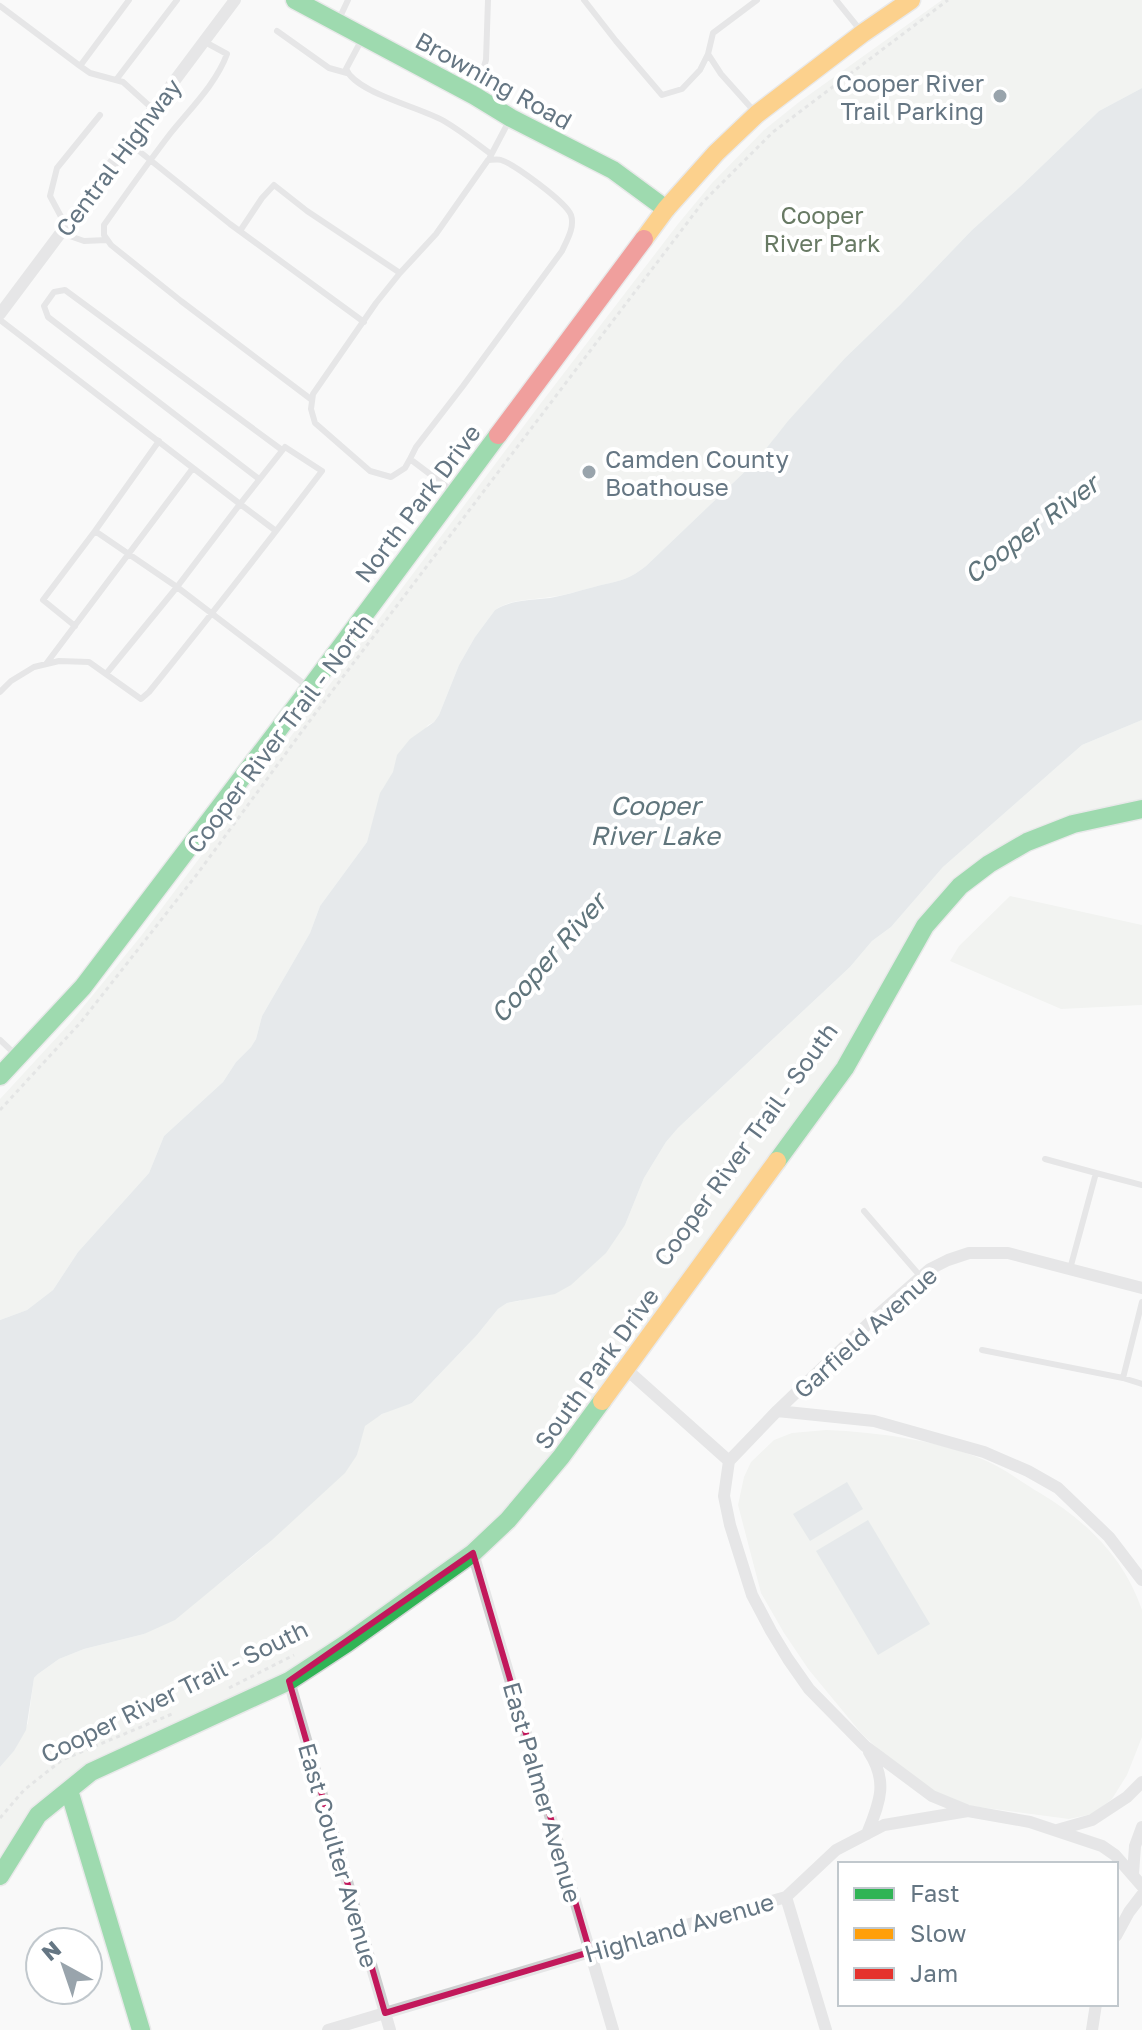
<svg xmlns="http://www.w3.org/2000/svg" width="1142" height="2030" font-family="'Golos Text',sans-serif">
  <rect width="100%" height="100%" fill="#f9f9f9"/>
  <!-- green -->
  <path fill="#e8ebe6" d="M942,0h200v88l-43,23 -78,75 -49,44 -72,75 -55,53 -69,78 -5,8 -14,16 -111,106c-22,17 -28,14 -52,21 -17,4 -26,8 -44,10 -18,3 -40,2 -55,13l-20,27 -16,28 -20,50 -5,7 -6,3 -45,63 -16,54 -47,64 -10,27 -48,83 -6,23 -5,8 -15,15 -13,20 -59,54 -15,37 -71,79 -25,38 -26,20 -27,10v-221l70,-76 71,-87 400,-533 137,-179 34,-41 52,-53 35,-28z
    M1142,720v89l-69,15 -114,62 -114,182 -337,452 -161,123 -256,129 -53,43 -38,61v-109l14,-16 14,-28 5,-38 1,-7 4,-4 21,-15 25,-10 60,-15 72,-48 40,-32 101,-99 4,-21 3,-8 7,-6 25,-13 16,-4 65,-68 21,-26 9,-6 13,-2 105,-76 19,-47 22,-36 12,-14 172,-161 22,-26 19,-14 52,-60 139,-122z
    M1010,896l132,29v80l-81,4 -111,-48 9,-15z
    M826,1430c52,2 120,11 167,34 16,8 31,20 47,29 46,28 84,64 102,117v127l-15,38 -15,24 -20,15 -23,5 -120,-16 -26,-12 -62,-58 -52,-63 -25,-37 -23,-40 -23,-88 6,-28 7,-15 23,-22 18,-7z"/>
  <!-- water -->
  <path fill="#ced6d9" d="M1142,88v632l-60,25 -139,122 -52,60 -19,14 -22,26 -172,161 -12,14 -22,36 -19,47 -19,28 -35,32 -16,9 -48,9 -9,6 -21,26 -65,68 -30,11 -17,12 -8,29 -12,18 -73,67 -97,80 -31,14 -60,15 -25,10 -21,15 -4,4 -1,7 -7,45 -12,21 -14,16v-447l27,-10 26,-20 25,-38 71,-79 15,-37 59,-54 13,-20 15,-15 5,-8 6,-23 48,-83 10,-27 47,-64 13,-49 13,-21 4,-17 13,-16 24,-17 5,-7 20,-50 16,-28 20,-27c15,-10 37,-10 55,-12 17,-3 27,-7 44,-11 24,-7 30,-4 52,-21l111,-106 31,-39 57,-63 55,-53 72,-75 49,-44 78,-75z
    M847,1482l16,27 -53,32 -17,-27z
    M868,1520l62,104 -52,31 -62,-104z"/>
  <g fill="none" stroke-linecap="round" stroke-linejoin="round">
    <defs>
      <path id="fast" d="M295,0l180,96 36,22 102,52 53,39
        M0,1076l83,-89 227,-299 188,-253
        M777,1161l68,-93 80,-142 35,-40 29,-22 38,-22 46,-18 69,-15
        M69,1790l72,240
        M0,1876l38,-61 53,-43 198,-91 58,-38 126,-90 35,-33 53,-63 41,-56"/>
      <path id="slow" d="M644,239l22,-30 50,-56 41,-39 106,-81 48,-33
        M602,1401l175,-240"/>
      <path id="jam" d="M498,435l146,-196"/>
    </defs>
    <!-- fast casing -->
    <use href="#fast" stroke="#d5d6d7" stroke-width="21"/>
    <!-- slow casing -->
    <use href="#slow" stroke="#d5d6d7" stroke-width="21"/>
    <!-- jam casing -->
    <use href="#jam" stroke="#d5d6d7" stroke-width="21"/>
    <!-- path -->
    <path stroke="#cbcccd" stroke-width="3" stroke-dasharray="4 4" stroke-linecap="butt" d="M0,1110l81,-88 117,-149 116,-158 389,-513 70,-70 175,-132
      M229,1688l65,-33
      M0,1818l24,-28 38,-30 110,-46"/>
    <!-- lane -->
    <path stroke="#cecfd0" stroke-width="6" d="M584,0l32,41 46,54 20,-6 18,-19 8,-16
      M836,0l25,31
      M0,6l80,60 10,7 33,9 31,28
      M339,19l9,-19
      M277,31l52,37 18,5
      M362,39l-16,30c10,24 74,38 98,52 17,10 32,22 47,33
      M205,42l22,12c-11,30 -37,55 -57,80 -23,30 -44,60 -66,91v10l7,10 70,56 131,99
      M80,66l49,-66
      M116,80l61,-80
      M476,92l10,-32 2,-60
      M754,111l-33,-37 -13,-20 5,-21 44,-33
      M129,143l101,81 134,98
      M490,157l19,-36
      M66,226l-16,-30 7,-28 43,-53
      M240,231l22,-33 12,-13 33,26 93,62
      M61,233l23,8 23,-1
      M0,320l240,184 -63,83 130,99
      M410,459l6,-12 47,-61 99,-135c5,-11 13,-24 9,-36 -5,-13 -57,-51 -70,-55 -3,-1 -10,0 -13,0l-52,74 -36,39 -24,30 -63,91 -2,15 4,14 55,48 21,6 14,-9 5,-9 41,31
      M259,479l-211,-162 -4,-11 10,-14 11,-2 217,160
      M75,626l-32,-26 52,-69
      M46,664l147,-196
      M106,674l71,-87 -82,-56 64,-90
      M0,692l11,-11 23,-14 25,-6 30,1 52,37 8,-7c59,-73 116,-146 173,-221l-37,-24 -45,57 36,27
      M0,1040l15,14
      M1045,1159l51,14
      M864,1211l57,66
      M1070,1269l26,-96 46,12
      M982,1350l141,28 19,-76
      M1123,1378l19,6"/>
    <!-- street -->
    <path stroke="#cecfd0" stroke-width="12" d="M0,314l235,-314
      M626,1369l103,92
      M777,1411l97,10 110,31 44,19 30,17 51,49 33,43
      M729,1461l48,-50 95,-91 58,-51 18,-9 21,-7h39l134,35
      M729,1461l-5,35 6,29 22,70 19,36 17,28 21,30 56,57 67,50 34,14
      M473,1553l140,477
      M289,1681l101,349
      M1057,1830l35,-10 35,-23 15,-15
      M867,1834c12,-31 22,-51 2,-82
      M1133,1874l2,-28 7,-19
      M786,1897l40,133
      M1116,1936l13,-24 13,-17
      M328,2030l262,-78 196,-55 50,-47 48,-25 84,-14 62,11 72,24 13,9 27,31
      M1092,2030l4,-26"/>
    <!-- fast -->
    <use href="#fast" stroke="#30b455" stroke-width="18"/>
    <!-- slow -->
    <use href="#slow" stroke="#ff9f0a" stroke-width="18"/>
    <!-- jam -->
    <use href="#jam" stroke="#e5322d" stroke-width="18"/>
  </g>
  <!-- marked area -->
  <path d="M0 0H1142V2030H0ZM473,1553l117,399 -205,61 -96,-332z" fill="#f9f9f9" fill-opacity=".55" fill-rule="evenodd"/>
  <path fill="none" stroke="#c2185b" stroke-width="6" stroke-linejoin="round" d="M473,1553l117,399 -205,61 -96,-332z"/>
  <!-- markers -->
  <g fill="#99a4ac" stroke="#fff" stroke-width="3">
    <circle cx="1000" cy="96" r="8"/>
    <circle cx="589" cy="472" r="8"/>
  </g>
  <g text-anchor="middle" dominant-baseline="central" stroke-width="8" stroke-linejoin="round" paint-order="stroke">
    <!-- street labels -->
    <g font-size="24" fill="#657683" stroke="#fff">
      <text transform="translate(494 80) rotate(29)">Browning Road</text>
      <text transform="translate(118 157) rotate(-53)">Central Highway</text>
      <text transform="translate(417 503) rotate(-53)">North Park Drive</text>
      <text transform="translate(279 733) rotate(-53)">Cooper River Trail - North</text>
      <text transform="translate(745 1144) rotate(-54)">Cooper River Trail - South</text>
      <text transform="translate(865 1332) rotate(-42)">Garfield Avenue</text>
      <text transform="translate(596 1368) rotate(-54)">South Park Drive</text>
      <text transform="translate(174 1691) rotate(-26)">Cooper River Trail - South</text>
      <text transform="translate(543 1792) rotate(74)">East Palmer Avenue</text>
      <text transform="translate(339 1855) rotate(74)">East Coulter Avenue</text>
      <text transform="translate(679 1927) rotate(-16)">Highland Avenue</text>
    </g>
    <!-- poi labels -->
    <g font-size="24" fill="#657683" stroke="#fff" text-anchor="end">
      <text x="984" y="82">Cooper River<tspan x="984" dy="28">Trail Parking</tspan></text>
      <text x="605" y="458" text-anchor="start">Camden County<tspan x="605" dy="28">Boathouse</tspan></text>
    </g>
    <!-- park labels -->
    <g font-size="24" fill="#687a64" stroke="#fff">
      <text x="822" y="214">Cooper<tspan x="822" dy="28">River Park</tspan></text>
    </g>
    <!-- water labels -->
    <g font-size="26" font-style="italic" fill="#60757c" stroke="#fff">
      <text transform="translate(1031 529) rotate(-37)">Cooper River</text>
      <text x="655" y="805">Cooper<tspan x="655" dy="30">River Lake</tspan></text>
      <text transform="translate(548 958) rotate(-49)">Cooper River</text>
    </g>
  </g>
  <!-- legend -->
  <rect x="838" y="1862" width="280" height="144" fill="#ffffff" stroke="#c1c8cd" stroke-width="2"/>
  <rect x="854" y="1888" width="40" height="12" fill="#30b455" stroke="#c1c8cd" stroke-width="2"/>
  <text x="910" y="1902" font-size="24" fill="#657683">Fast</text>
  <rect x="854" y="1928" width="40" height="12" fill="#ff9f0a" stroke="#c1c8cd" stroke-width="2"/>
  <text x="910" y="1942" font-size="24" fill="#657683">Slow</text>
  <rect x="854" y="1968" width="40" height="12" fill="#e5322d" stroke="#c1c8cd" stroke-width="2"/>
  <text x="910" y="1982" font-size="24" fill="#657683">Jam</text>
  <!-- north arrow -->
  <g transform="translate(64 1966) rotate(320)"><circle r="38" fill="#ffffff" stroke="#c1c8cd" stroke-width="2"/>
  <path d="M0-6L14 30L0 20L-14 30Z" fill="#99a4ac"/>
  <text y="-12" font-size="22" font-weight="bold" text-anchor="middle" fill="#657683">N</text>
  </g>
</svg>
